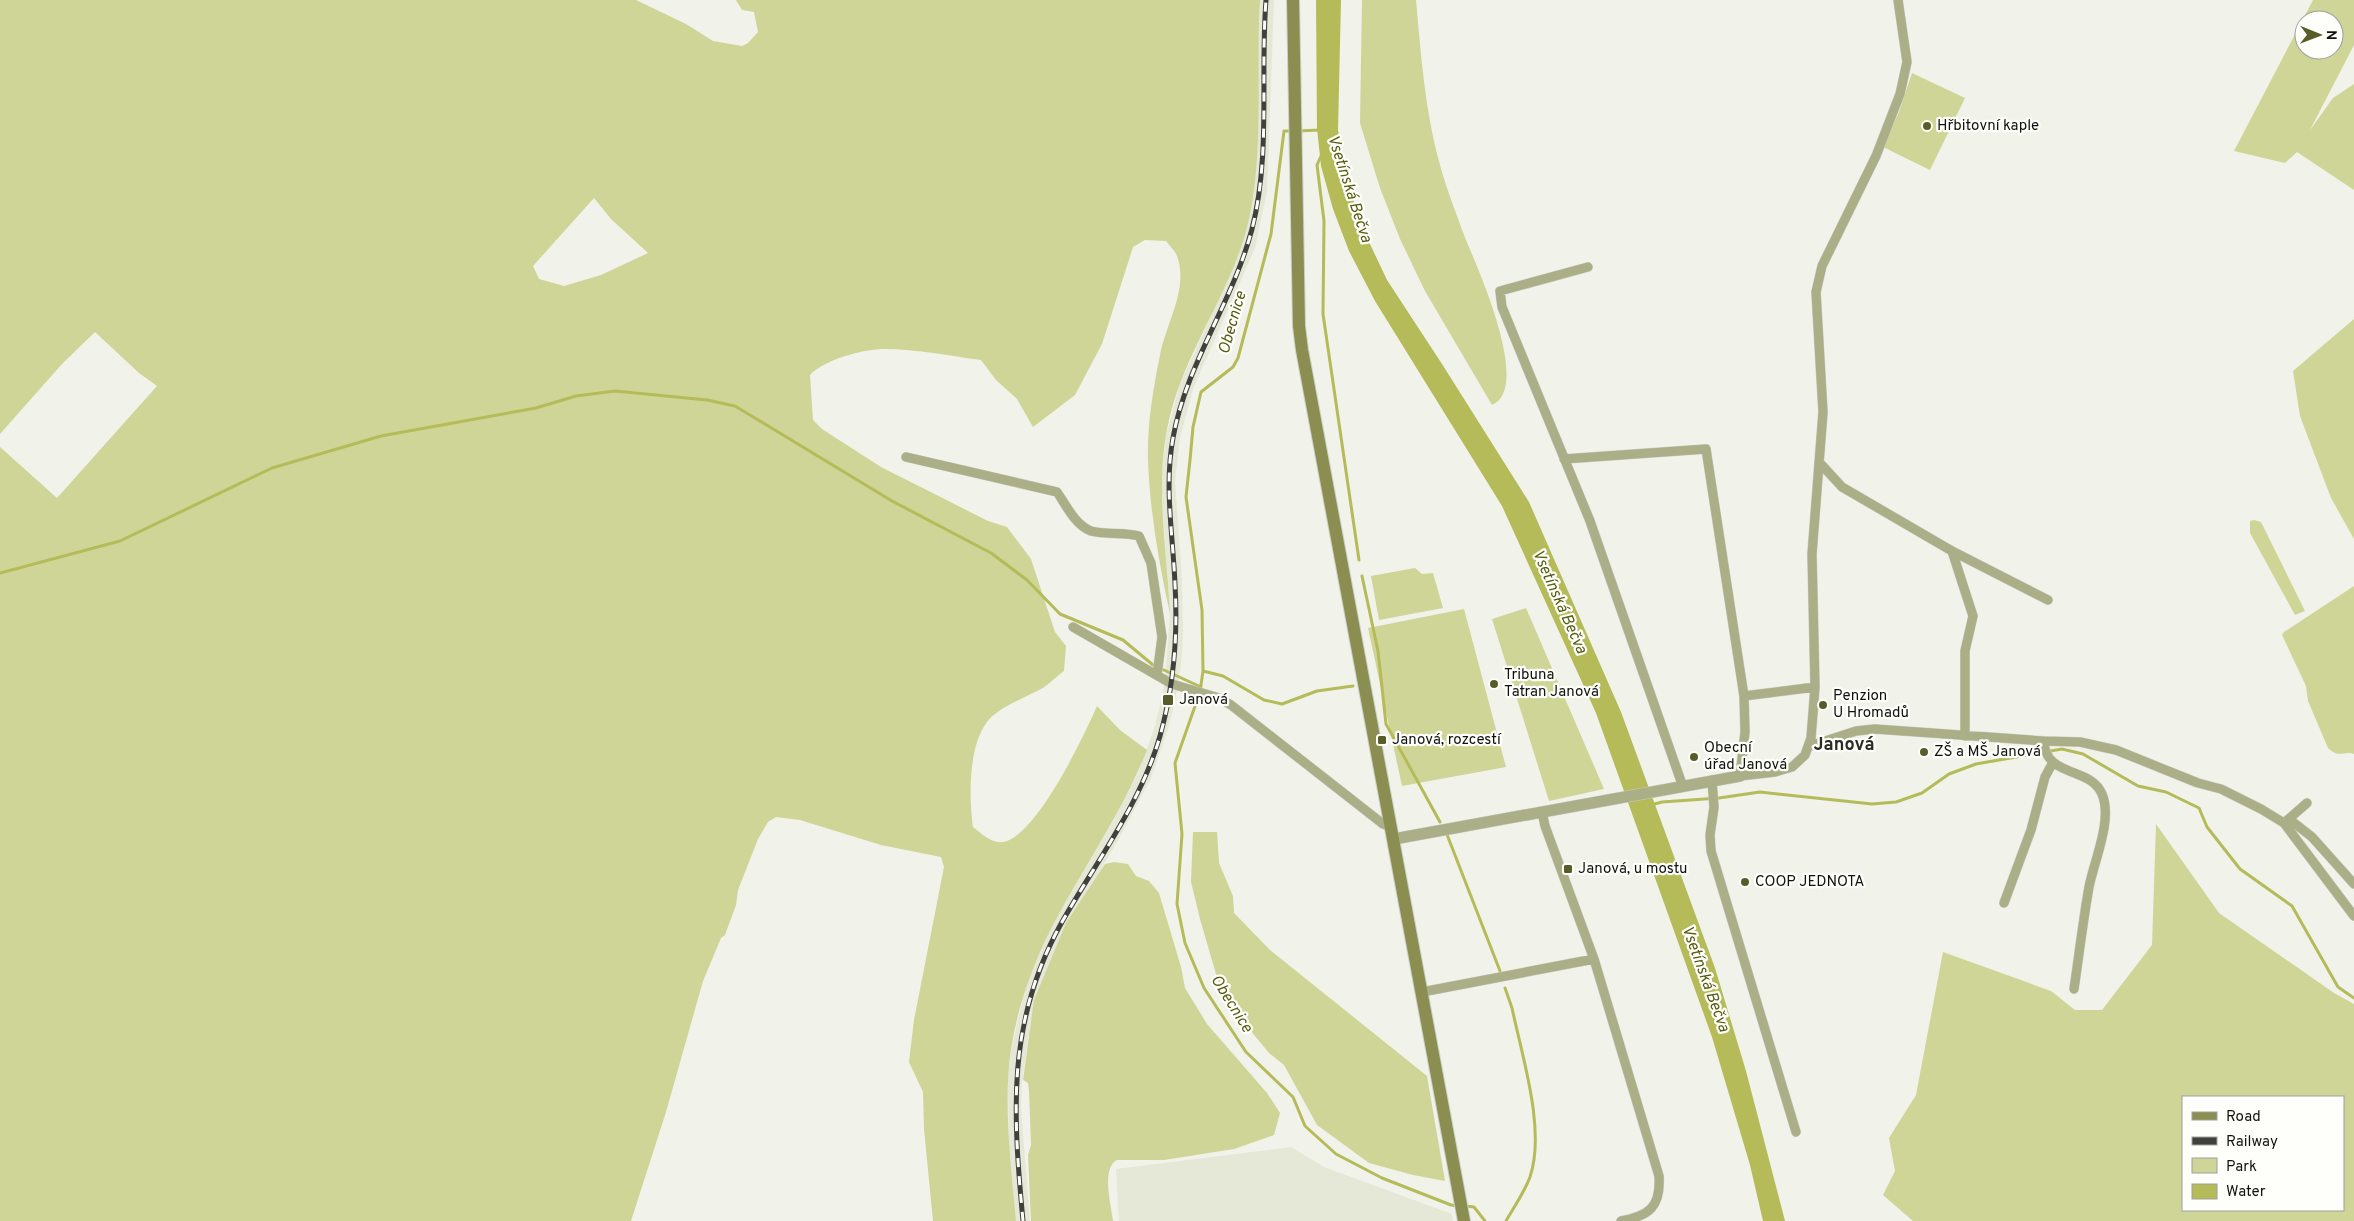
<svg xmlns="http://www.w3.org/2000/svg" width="2354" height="1221" font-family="Overpass,sans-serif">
  <rect width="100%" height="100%" fill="#f1f2ea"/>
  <!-- built -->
  <path fill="#e5e7d7" d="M1260,0h14l-7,191 -12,57 -62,141 -13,49 -5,43 7,100 1,57 -2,26 -6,37 -7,28 -17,49 -31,59 -54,92 -35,92 -9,60 -1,28 9,112h-14l-7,-75 -1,-66 3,-30 12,-51 8,-26 23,-51 54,-92 30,-57 17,-47 10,-43 5,-69 -9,-133 5,-45 14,-52 47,-103 15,-38 7,-24 7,-64z
    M1291,1147l33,20 128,47 1,7h-334l-3,-52z"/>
  <!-- green -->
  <path fill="#cfd597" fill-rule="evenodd" d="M0,0h636l50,24 27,17 29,5 6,-3 10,-11 -4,-20 -12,-2 -6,-10h524c-4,71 4,150 -11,219 -15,68 -60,125 -78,193 -18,67 -4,134 -1,202 -11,-51 -20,-101 -22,-153 -1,-35 5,-72 12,-106 6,-32 29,-66 17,-99 -2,-5 -8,-11 -11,-15l-21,-1 -12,7 -31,97 -27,51 -42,32 -16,-28 -21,-19 -15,-20c-31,-4 -64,-11 -96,-11 -21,0 -60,10 -75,26l3,45 9,9 59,38 107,54 19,6 24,32 24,73 11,14 -2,25c-7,5 -14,12 -21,17 -16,9 -45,19 -56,34 -19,25 -18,76 -14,105 9,7 19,17 30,15 33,-5 81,-106 94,-136l23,24 27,20c-24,61 -62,115 -93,173 -25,48 -44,104 -46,158 -2,47 4,94 8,140h-83l-9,-92 -1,-37 -14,-30 5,-42 30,-153 -3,-10 -60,-12 -81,-25 -24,-3 -8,5 -10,17 -20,51 -2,15 -11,30 -4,3 -18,43 -37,131 -35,109h-631v-774l57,51 100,-112 -18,-13 -44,-41 -33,32 -62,70zM594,198l17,21 37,34 -47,22 -37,11 -25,-7 -6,-13z
    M1362,0h54c5,55 9,112 24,165 7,25 17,51 26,75 12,29 66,148 26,165l-67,-114 -25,-52 -20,-51 -20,-65z
    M2313,0h41v45l-44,85 23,-32 21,-14v106l-57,-38 -12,11 -51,-12zM2304,20h30v30h-30z
    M1912,73l53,25 -35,72 -47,-23 16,-35z
    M2354,319v220l-23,-41 -31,-82 -7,-45z
    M2254,520l7,2 44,89 -10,4 -45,-82v-12z
    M1415,568l7,6 11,-1 10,35 -64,12 -8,-44z
    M2354,586v168c-10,-4 -15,5 -26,-6l-20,-47 -2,-15 -24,-51 2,-3z
    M1526,608l78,181 -55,12 -57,-182z
    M1464,609l42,158 -104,19 -34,-158z
    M2156,824l63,89 115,80 20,11v217h-441l-30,-26 12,-24 -6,-33 27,-43 27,-143 108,39 24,19h27l50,-65zM2183,1097h160v113h-160z
    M1193,832h24l2,31 14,33 1,17 36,37 157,126 18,105 -32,-6 -44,-12 -52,-38 -33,-60 -15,-12 -28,-34 -23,-38 -18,-62 -9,-37z
    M1114,862l14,2 8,12 13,5 10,12 22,74 4,21 22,36 60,69 13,20 -6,22 -40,14 -70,11h-47c-16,8 -6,45 -4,61h-82l-3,-66 3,-10 -2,-54 -1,-8 -5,-3 11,-80 32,-77 39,-59z"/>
  <!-- water -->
  <path fill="#b4bb58" d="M1316,0h25l-3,130 6,38 17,57 26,55 55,84 87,138 92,210 94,256 31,103 39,150h-22l-13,-56 -38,-128 -116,-324 -94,-207 -127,-205 -26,-50 -16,-42 -12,-43 -4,-38z"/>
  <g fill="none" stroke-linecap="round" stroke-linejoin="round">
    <!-- stream -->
    <path stroke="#b4bb58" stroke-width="3" d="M1291,131h-7l-13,103 -33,124 -5,9 -32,25 -8,35 -3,33 -4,37 16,113 1,61 -3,21 -25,71 7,71 -5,70 8,39 19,45 42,64 47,45 12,29 31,28 46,24 69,27 8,1
      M1297,131l24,-1
      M1322,154l-5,11 7,56 -1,93 36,246
      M0,573l120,-32 152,-73 109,-32 155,-28 40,-12 39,-5 92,9 28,6 157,95 99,52 36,27 33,34 63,26 30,25 48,22
      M1362,576l16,75 8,73 54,98
      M1203,671l20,5 41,24 18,4 35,-13 36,-5
      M1651,805l11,-3 57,-4 41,-6 112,12 24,-2 26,-9 27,-19 27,-10 86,-15 21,5 55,32 28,6 33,16 8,19 33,42 52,37 46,81 16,11
      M1446,832l54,139
      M1505,988l7,20c10,48 34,122 18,169 -6,16 -16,30 -24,44
      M1465,1206l9,1 11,14"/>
    <defs>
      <path id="minor" d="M1588,267l-88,24 2,16 88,214 93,266
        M906,457l151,35c9,13 18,33 34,39 15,4 33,1 48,5l12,27 11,74 -5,38
        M1564,459l142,-10 38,247 1,36 -5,44 35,-4 17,-5 13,-12 6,-17 4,-51 -3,-133 11,-142 -7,-120 6,-26 54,-110 24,-62 7,-32 -9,-62
        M1819,462l23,25 110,64 21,65 -8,35v85
        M1952,551l96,49
        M1073,627l99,57 47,14 12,7 152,119 9,3
        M1744,696l71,-9
        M2044,741c1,37 46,25 58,53 11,26 -8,67 -13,93 -6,34 -10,68 -15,102
        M1810,746l46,-15 19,-2 169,12 36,1 36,8 82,33 23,6 40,20 23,14 70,93
        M1712,780l2,27 -4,28 1,16 85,281
        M1542,812l3,14 49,133 65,217c2,31 -10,40 -38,45
        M2289,819l23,18 42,47
        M2284,823l23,-20
        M2004,903l27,-73 14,-53 7,-13
        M1422,992l172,-33"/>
      <path id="tertiary" d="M1394,839l346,-63"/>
      <path id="secondary" d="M1293,0l6,326 3,24 162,871"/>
    </defs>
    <!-- minor casing -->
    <use href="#minor" stroke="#cdcec7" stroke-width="10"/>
    <!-- tertiary casing -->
    <use href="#tertiary" stroke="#cdcec7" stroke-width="12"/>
    <!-- secondary casing -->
    <use href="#secondary" stroke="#cdcec7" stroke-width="14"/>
    <!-- minor -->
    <use href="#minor" stroke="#abaf87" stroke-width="9"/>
    <!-- tertiary -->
    <use href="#tertiary" stroke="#abaf87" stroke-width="11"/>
    <!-- secondary -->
    <use href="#secondary" stroke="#8a8f51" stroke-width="12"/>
    <defs>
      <path id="rail" d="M1023,1221c-10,-108 -17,-199 39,-299 34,-60 79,-119 98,-186 14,-50 18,-100 15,-152 -2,-49 -11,-97 -2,-146 13,-74 60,-136 79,-209 19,-74 8,-153 14,-229"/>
    </defs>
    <!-- rail casing -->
    <use href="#rail" stroke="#40413d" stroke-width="5"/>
    <!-- rail -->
    <use href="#rail" stroke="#fefffa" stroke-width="3" stroke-dasharray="9" stroke-linecap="butt"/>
  </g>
  <!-- markers -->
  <g fill="#585c29" stroke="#fefffa" stroke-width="2">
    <circle cx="1927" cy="126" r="5"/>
    <circle cx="1494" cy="684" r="5"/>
    <rect x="1162" y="694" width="12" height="12" rx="2.5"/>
    <circle cx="1823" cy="705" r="5"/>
    <rect x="1377" y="735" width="10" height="10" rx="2.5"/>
    <circle cx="1924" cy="752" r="5"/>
    <circle cx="1694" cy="757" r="5"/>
    <rect x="1563" y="864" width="10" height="10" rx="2.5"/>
    <circle cx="1745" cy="882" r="5"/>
  </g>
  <g text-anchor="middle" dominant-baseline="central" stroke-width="4.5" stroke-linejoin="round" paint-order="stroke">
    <!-- poi labels -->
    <g font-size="15" fill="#11120f" stroke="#fefffa" text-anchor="start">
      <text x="1937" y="126">Hřbitovní kaple</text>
      <text x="1504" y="675">Tribuna<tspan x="1504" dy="17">Tatran Janová</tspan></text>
      <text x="1833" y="696">Penzion<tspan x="1833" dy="17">U Hromadů</tspan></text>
      <text x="1179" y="700">Janová</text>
      <text x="1392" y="740">Janová, rozcestí</text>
      <text x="1704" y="748">Obecní<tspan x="1704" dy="17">úřad Janová</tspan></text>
      <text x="1934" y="752">ZŠ a MŠ Janová</text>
      <text x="1578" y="869">Janová, u mostu</text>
      <text x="1755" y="882">COOP JEDNOTA</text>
    </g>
    <!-- water labels -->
    <g font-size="16" font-style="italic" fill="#585c13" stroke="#fefffa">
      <text transform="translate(1349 189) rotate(72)">Vsetínská Bečva</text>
      <text transform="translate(1233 323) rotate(-74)">Obecnice</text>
      <text transform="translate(1559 602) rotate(66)">Vsetínská Bečva</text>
      <text transform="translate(1705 979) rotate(70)">Vsetínská Bečva</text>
      <text transform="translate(1231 1004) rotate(58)">Obecnice</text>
    </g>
    <!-- quarter labels -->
    <g font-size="18" font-weight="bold" fill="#2c2c26" stroke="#fefffa">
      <text x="1844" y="745">Janová</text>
    </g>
  </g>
  <!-- legend -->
  <rect x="2182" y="1096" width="162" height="115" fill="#fefffa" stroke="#9fa09c"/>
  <rect x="2192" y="1112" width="25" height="8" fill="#8a8f51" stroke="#9fa09c"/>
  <text x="2226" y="1121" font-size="15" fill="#11120f">Road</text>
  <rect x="2192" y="1137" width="25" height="8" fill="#40413d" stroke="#9fa09c"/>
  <text x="2226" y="1146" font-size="15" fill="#11120f">Railway</text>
  <rect x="2192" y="1158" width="25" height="15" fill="#cfd597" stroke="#9fa09c"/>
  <text x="2226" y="1171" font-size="15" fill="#11120f">Park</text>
  <rect x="2192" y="1184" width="25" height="15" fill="#b4bb58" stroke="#9fa09c"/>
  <text x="2226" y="1196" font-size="15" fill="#11120f">Water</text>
  <!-- north arrow -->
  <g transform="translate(2319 35) rotate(91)"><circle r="24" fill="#fefffa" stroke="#9fa09c"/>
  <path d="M0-4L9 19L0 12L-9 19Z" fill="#585c29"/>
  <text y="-8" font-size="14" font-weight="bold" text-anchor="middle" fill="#11120f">N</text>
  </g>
</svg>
